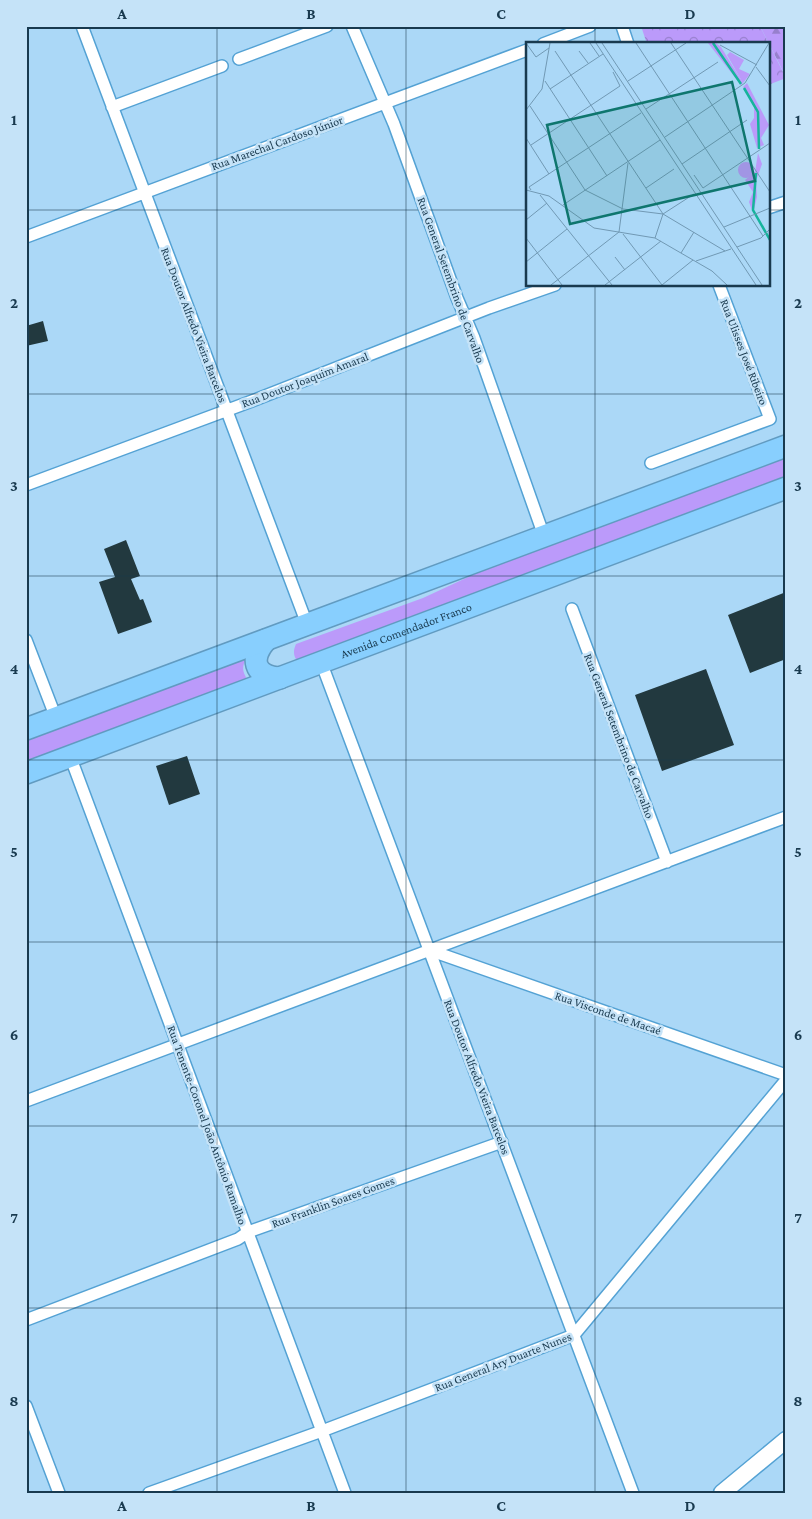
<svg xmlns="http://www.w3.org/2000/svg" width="812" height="1519" font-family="'Crimson Pro',serif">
  <defs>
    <pattern id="forest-firs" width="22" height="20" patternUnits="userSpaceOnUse" patternTransform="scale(1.25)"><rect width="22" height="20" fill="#bb9afa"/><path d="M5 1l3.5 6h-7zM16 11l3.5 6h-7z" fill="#977fcd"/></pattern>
    <pattern id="park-crowns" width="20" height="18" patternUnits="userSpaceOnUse" patternTransform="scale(1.25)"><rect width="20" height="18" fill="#bb9afa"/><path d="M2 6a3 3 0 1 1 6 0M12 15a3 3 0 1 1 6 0" fill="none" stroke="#977fcd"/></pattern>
  </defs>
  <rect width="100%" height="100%" fill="#abd8f7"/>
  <!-- green -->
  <path fill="#bb9afa" d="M786,456v23l-488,183c-5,-6 -5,-11 -2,-18l127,-46 69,-32z
    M246,658c-4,9 -4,13 1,21l-221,83v-22z"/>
  <!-- forest -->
  <path fill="url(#forest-firs)" d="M760,26h26v51z"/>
  <!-- park -->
  <path fill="url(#park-crowns)" d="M642,26h118l26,52 -18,7v-41h-121l-5,-15z"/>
  <!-- building -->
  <path fill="#22393f" d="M43,321l5,20 -22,5v-20z
    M126,540l14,36 -9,3 9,21 3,-1 9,23 -34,12 -19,-52 16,-5 -11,-28z
    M786,592v67l-36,14 -22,-58z
    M706,669l28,76 -72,26 -27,-76z
    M187,756l13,38 -31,11 -13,-39z"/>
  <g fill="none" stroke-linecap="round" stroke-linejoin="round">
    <defs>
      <path id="street" d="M82,26l225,598
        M352,26l42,98 63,174 17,40 70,198
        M622,26l6,18
        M543,44l47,-18
        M239,59l88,-33
        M112,107l110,-41
        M768,208l18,-6
        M26,237l501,-187
        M651,463l119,-44 -51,-134
        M26,485l226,-84 237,-93 66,-23
        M572,609l95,253
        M26,640l30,78
        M321,662l312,831
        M70,756l275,737
        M429,950l357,125
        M26,1101l760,-284
        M26,1320l212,-81 10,-7 254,-90
        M26,1406l33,87
        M149,1493l173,-62 252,-96 212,-255"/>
      <path id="secondary" d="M722,1493l64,-53"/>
      <g id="highway">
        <path d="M266,640c-16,18 -13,36 14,38"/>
        <path d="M26,729l760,-283"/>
        <path id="s1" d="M26,773l760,-285"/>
      </g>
    </defs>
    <!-- street casing -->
    <use href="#street" stroke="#54a2d4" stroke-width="14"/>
    <!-- secondary casing -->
    <use href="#secondary" stroke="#54a2d4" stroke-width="19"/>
    <!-- highway casing -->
    <use href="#highway" stroke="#619bc1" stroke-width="24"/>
    <!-- street -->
    <use href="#street" stroke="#fff" stroke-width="11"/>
    <!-- secondary -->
    <use href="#secondary" stroke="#fff" stroke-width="16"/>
    <!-- highway -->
    <use href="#highway" stroke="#88cffe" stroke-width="21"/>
  </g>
  <!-- grid -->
  <path fill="none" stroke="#193a4f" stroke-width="1" stroke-opacity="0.55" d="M217,26v1467M406,26v1467M595,26v18M26,210h501M768,210h18M595,285v1208M26,394h760M26,576h760M26,760h760M26,942h760M26,1126h760M26,1308h760"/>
  <g text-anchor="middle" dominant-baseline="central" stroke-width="5" stroke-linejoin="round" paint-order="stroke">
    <!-- street labels -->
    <g font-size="12" fill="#193a4f" stroke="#c5e3f8">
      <text transform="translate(277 143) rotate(-20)">Rua Marechal Cardoso Júnior</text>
      <text transform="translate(451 280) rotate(70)">Rua General Setembrino de Carvalho</text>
      <text transform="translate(194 325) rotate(69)">Rua Doutor Alfredo Vieira Barcelos</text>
      <text transform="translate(744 352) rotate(69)">Rua Ulisses José Ribeiro</text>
      <text transform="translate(305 380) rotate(-21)">Rua Doutor Joaquim Amaral</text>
      <text stroke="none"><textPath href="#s1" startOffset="406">Avenida Comendador Franco</textPath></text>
      <text transform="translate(619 736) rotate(69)">Rua General Setembrino de Carvalho</text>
      <text transform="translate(608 1013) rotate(19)">Rua Visconde de Macaé</text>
      <text transform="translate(477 1077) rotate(69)">Rua Doutor Alfredo Vieira Barcelos</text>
      <text transform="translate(207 1125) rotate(70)">Rua Tenente-Coronel João Antônio Ramalho</text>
      <text transform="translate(333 1202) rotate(-20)">Rua Franklin Soares Gomes</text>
      <text transform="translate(503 1362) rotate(-21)">Rua General Ary Duarte Nunes</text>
    </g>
  </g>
  <!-- overview -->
  <g transform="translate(526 42)">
    <rect width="244" height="244" fill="#abd8f7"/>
    <path d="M182,1h8l5,4 22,36 -2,2zM221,41l22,42 -8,13 3,7 -7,3 -7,-24 4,-6v-12l-11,-19zM232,111l4,11 -6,17 1,16 -4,16 -4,-11 4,-10 -8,-12 10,-8z" fill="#bb9afa"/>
    <path d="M204,10l14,8 -5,9 11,5 -7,9 -16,-28zM212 128a8 8 0 1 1 16 0a8 8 0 1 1-16 0Z" fill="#bb9afa"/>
    <path fill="none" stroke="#16b49c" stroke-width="2.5" d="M187,1l28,41M218,46l14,24 1,37M230,131l-3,37 17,30"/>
    <path fill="none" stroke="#7199b4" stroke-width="1" d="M0,1l10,14 13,-9M64,1l9,13M70,1l160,242M76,1l160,242M110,1l127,193M145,1l99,149M194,3l37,20M29,9l108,163M53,9l9,12M230,25l14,19M19,39l62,95M102,39l58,-38M24,47l53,-35M4,64l55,84 38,19 40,5 62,37M120,67l72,-47M0,68l16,-21 8,-46M139,95l80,-54 24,-40M0,96l23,36M5,103l89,-59 -7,-14M156,122l65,-44M168,133l9,13 67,-45M120,146l28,-19M0,148l23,6 45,32 61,10 57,33 15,14M5,148l-2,-3 112,-74M14,153l72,90M37,163l97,-65M0,178l21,-17M198,185l46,-19M97,192l39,51M0,196l36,47M129,196l8,-24 31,-20M211,205l24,-9 9,-9M155,211l13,-21M89,215l10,13M170,219l35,-12M0,220l41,-33M25,243l68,-53 9,-69M79,243l56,-44M136,243l31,-25"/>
    <path fill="#0f766e" fill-opacity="0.15" stroke="#0f766e" stroke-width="2.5" d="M206,40l23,99 -185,43 -23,-99z"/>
    <rect width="244" height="244" fill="none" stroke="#193a4f" stroke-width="2.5"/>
  </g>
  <!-- border -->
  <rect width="812" height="1519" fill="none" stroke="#c5e3f8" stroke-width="55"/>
  <rect x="28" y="28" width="756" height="1464" fill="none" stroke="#193a4f" stroke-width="2"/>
  <g font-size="16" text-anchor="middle" font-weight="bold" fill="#193a4f">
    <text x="122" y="19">A</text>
    <text x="311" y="19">B</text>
    <text x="501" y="19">C</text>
    <text x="690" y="19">D</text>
    <text x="14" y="125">1</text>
    <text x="798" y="125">1</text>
    <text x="14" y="308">2</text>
    <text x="798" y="308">2</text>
    <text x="14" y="491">3</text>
    <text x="798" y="491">3</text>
    <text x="14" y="674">4</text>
    <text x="798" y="674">4</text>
    <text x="14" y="857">5</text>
    <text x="798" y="857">5</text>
    <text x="14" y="1040">6</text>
    <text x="798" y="1040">6</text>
    <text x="14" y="1223">7</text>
    <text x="798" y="1223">7</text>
    <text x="14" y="1406">8</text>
    <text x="798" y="1406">8</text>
    <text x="122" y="1511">A</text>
    <text x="311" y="1511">B</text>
    <text x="501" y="1511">C</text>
    <text x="690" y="1511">D</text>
  </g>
</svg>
